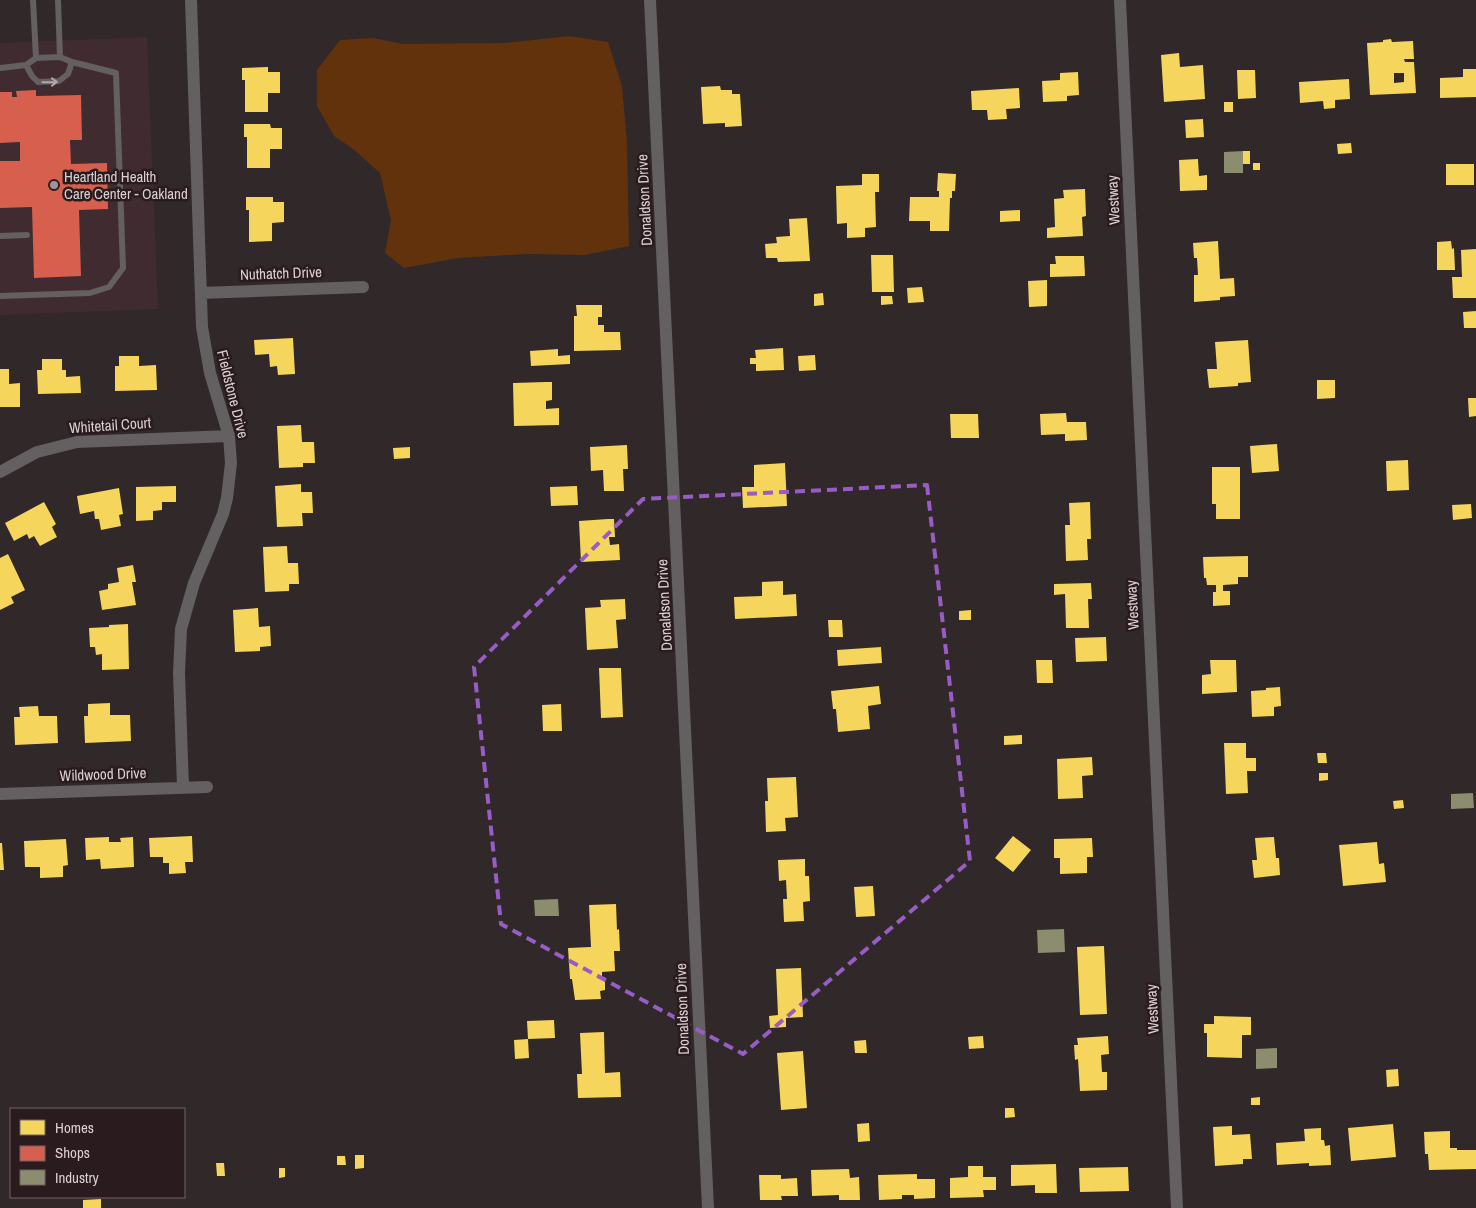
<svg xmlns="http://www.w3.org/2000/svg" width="1476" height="1208" font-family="'Archivo Narrow',sans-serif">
  <rect width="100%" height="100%" fill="#302829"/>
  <!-- built -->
  <path fill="#402b30" d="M147,37l11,272 -158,6v-272z"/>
  <!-- green -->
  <path fill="#61320c" d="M569,36l39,6 14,44 5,56 2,104 -44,9 -57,-1 -70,4 -54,10 -19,-15 6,-33 -11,-47 -27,-24 -19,-13 -17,-30v-36l23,-30 33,-2 30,6 102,-1z"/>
  <!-- homes -->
  <path fill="#f6d55c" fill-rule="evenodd" d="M1391,39l1,3 21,-1 1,18h-10l1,3h9l2,31 -46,2 -3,-52 16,-1v-2zM1394,73h10v9l-10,1z
    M1179,53l1,14 23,-2 2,34 -41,3 -3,-47z
    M268,67v5h12v21h-12v19h-23v-32h-3v-12z
    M1463,69h13v28l-36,1v-20l23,-1z
    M1237,70h18l1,28 -18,1z
    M1078,72l1,23 -12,1v5l-24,1 -1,-21 18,-1v-7z
    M1349,79l1,20 -15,1v8l-11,1 -1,-8 -23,2 -1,-21z
    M720,86l1,4h11v4h8l2,32 -17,1v-4l-22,1 -2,-37z
    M1019,88l1,20 -14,1 1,10 -19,1 -1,-10h-15l-1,-19z
    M1224,102h9v10h-9z
    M1203,119l1,18 -18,1 -1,-18z
    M244,124h26l1,4h11v21h-12v19h-23v-31h-3z
    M1351,143l1,10 -14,1 -1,-10z
    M1243,151h7v13h-7z
    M1198,159l1,17 8,-1v15l-27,1 -1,-31z
    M1253,163h7v7h-7z
    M1446,164h28v21h-28z
    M938,173l18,1 -1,17h-3v7h-2l-1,33h-19v-10h-21l1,-24h29v-6h-2z
    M862,174h17v18h-4l1,35 -11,1v9l-18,1v-15l-10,1 -1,-38 26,-1z
    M1085,189l1,27 -4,1 1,19 -36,2v-10l8,-1 -1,-28 10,-1 -1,-8z
    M246,197h27v5h11v20l-12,1v18l-23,1v-32h-3z
    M1020,210v11l-20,1v-11z
    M807,218l3,43 -32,1 -1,-4h-11l-1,-14 12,-1 -1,-6 14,-1 -1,-17z
    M1218,241l2,38 14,-1 1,18 -15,1v3l-26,2v-27h4l-1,-17h-3l-1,-15z
    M1451,241l1,8 2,-1 1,22h-18v-28z
    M1476,249v49h-23l-1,-21h10l-1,-27z
    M871,255h22l1,37h-22z
    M1055,256h29l1,20 -35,1v-13h6z
    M1047,280v26l-18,1 -1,-26z
    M922,287l2,15 -16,1 -1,-15z
    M823,293l1,12 -10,1v-12z
    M881,296h11l1,8 -12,1z
    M576,305h26v12h-4v8h6v7h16l1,18 -47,1v-35h3z
    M1476,311v17h-12l-1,-16z
    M293,338l2,36 -17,1 -1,-9 -7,1 -1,-13 -14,1 -1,-15z
    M1248,340l3,42 -13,1v3l-29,2 -2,-19h10l-2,-27z
    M783,348l1,22 -28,1v-7h-6v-6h6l-1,-8z
    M558,349v7l12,-1v9l-39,2 -1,-15z
    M815,355l1,15 -17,1 -1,-15z
    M119,356h20v10l17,-1 1,25 -42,1v-25h4z
    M42,359h20v11h4v7l14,-1 1,17 -43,1 -1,-24h5z
    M0,369h9v15l11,-1v24h-20z
    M1317,380h18v18l-18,1z
    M546,382h6v18l-6,1v8l13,-1v17l-45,1 -1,-43z
    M1468,398h8v18l-7,1z
    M1066,413l1,9h19l1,18 -22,1v-7l-24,1 -1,-21z
    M950,414h28l1,24h-28z
    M301,425l1,17h12l1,21h-12v4l-24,1 -2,-42z
    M1277,444l2,27 -27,2 -2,-27z
    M627,445l1,24h-5l1,22h-20l-1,-21 -12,1 -1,-24z
    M410,447v11l-16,1 -1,-11z
    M1408,460l1,30 -22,1 -1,-30z
    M785,463l2,43 -44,2 -1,-21h12v-22z
    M1212,467h28v52h-24v-15h-4z
    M301,484v8h11l1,21h-11l1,13 -26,1 -2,-41z
    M176,486v16h-14v8l-9,1v9l-17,1v-34z
    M577,486l1,19 -27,1 -1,-19z
    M119,488l4,26 -4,1 2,11 -20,4 -2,-11h-4l-1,-8 -14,3 -3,-18z
    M44,502l12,22 -4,3 5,10 -17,9 -6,-10 -5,3 -2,-5 -13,7 -9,-18z
    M1090,502l1,37h-4l1,21 -22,1 -1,-36h5l-1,-22z
    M1471,504l1,14 -19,2 -1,-15z
    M608,519h6l1,18h-6l1,8 9,-1 1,16 -39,2 -2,-41z
    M287,546l1,17h10l1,21h-10v7l-24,1 -2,-45z
    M8,554l17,36 -14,7 3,6 -14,7v-52z
    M1248,556v21h-10v7l-15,1v6h7v14l-17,1v-14h3v-7h-9l-1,-7h-2l-1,-21z
    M133,565l3,17h-4l4,23 -34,5 -3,-19 9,-2v-5l11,-2 -2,-14z
    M783,581v14l13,-1 1,22 -62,3 -1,-22 28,-1v-14z
    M1091,583l1,16h-4l1,29h-23l-1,-34 -11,1v-11z
    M625,599l1,20 -10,1 2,28 -31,2 -2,-42 16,-1 -1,-7z
    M258,608l1,19 11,-1 1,20 -11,1v4l-25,1 -2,-42z
    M971,610v10h-12v-9z
    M828,620h14l1,17h-14z
    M128,624l1,45 -27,1v-16l-6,1 -1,-8h-5l-1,-19 20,-1v-2z
    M1106,637l1,24 -31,1 -1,-24z
    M881,647l1,16 -44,3 -1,-16z
    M1036,660h16l1,23h-16z
    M1210,660h26l1,32 -35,2v-19l9,-1z
    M599,668h22l2,49 -22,1z
    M879,686l2,18 -13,2 2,23 -32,3 -2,-23h-3l-2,-18z
    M1280,687l1,19 -7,1v9l-22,1 -1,-26 15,-1v-2z
    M110,703v12h20l1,26 -46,2 -1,-27h4v-12z
    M561,704l1,27h-19l-1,-26z
    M38,706l1,10h18l1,27 -43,2 -1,-28h6l-1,-10z
    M1022,735v9l-18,1v-9z
    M1224,743h22v15h10v13h-9l1,22 -22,1z
    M1317,753h9l1,10h-9z
    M1092,757l1,18 -11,1 1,22 -25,1 -1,-40z
    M1319,773h9v7l-9,1z
    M796,777l2,40 -13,1 1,13 -20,1 -1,-31h3l-1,-23z
    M1403,800l1,8 -10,1 -1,-8z
    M192,836l1,26h-8l1,11 -17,1v-11h-6v-6h-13l-1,-19z
    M1013,836l18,14 -18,22 -18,-14z
    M109,837v5h12l-1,-4 13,-1 1,30 -33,2 -1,-10 -14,1 -1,-22z
    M1274,837l2,21h3l1,17 -26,3 -2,-18h5l-2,-22z
    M1092,838l1,19h-6v16l-27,1v-16h-6v-19z
    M66,839l2,26 -5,1v11l-23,1v-11h-15l-1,-26z
    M1377,842l2,22 5,-1 2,19 -43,4 -4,-41z
    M0,843h2l2,27h-4z
    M805,859v17h4l1,25 -7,1 1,19 -20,1 -1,-23h4l-1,-19 -7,1 -1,-21z
    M873,886l2,30 -19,1 -2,-30z
    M616,904l1,26 2,-1 1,22h-6l1,20 -13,1v5h3v13l-5,1 1,8 -26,1 -3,-21h-2l-2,-31 23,-1 -2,-42z
    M1104,946l3,68 -27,1 -3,-68z
    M801,968l2,49 -17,1v9l-16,1 -1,-12 9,-1 -2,-46z
    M1214,1016l37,1v18h-9v23l-35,-1v-24h-3v-9h10z
    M554,1020l1,18 -27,1 -1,-18z
    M604,1032l1,41 15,-1 1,25 -43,1 -1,-24h5l-2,-41z
    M983,1036l1,12 -15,1 -1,-12z
    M1108,1036l1,18 -8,1 1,17h5v18l-27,1 -2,-32 -3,1 -1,-15h4l-1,-7z
    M528,1039l1,19 -14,1 -1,-19z
    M866,1040l1,13h-12l-1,-12z
    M803,1051l4,57 -26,2 -4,-57z
    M1398,1069l1,17 -12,1 -1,-17z
    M1260,1097v8h-9v-7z
    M1005,1108h9l1,9 -10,1z
    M869,1123l1,18 -12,1 -1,-18z
    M1393,1124l3,33 -45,4 -3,-33z
    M1232,1126v9l18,-1 2,25h-9v5l-28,2 -2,-39z
    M1321,1128v12h3l1,6 5,-1 1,20 -22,1v-3l-32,2 -1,-22 29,-2 -1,-12z
    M1450,1131v17h7v2h19v19l-47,1 -1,-16h-3l-1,-22z
    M355,1155h9v13l-9,1z
    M337,1156h8l1,9h-9z
    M216,1163h8l1,13h-8z
    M1056,1164l1,29h-22v-8l-24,1v-21z
    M968,1166h15v11h13v13h-13l1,7 -34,1v-20l18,-1z
    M1128,1167l1,24 -49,1 -1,-24z
    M279,1168h6v9l-6,1z
    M849,1169l1,9 9,-1 1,23h-21v-5l-27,1 -1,-26z
    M917,1174v5h18v19l-21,1v-4h-12v4l-23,1 -1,-25z
    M759,1175h22v4l16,-1 1,18h-17l1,4h-22z
    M101,1199v9h-18v-8z"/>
  <!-- shops -->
  <path fill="#d6604d" d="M36,90v6l45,-1 1,45h-12l1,24 36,-1 1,46 -29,1 2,66 -47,2 -2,-71 -32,1v-47h20v-19l-20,1v-51h12v5h5l-1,-6z"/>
  <!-- industry -->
  <path fill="#8c8c6e" d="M1243,151v22h-19v-21z
    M1473,793l1,15 -23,1v-15z
    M558,899l1,17h-24l-1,-16z
    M1064,929l1,23 -27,1 -1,-23z
    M1277,1048v20l-21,1v-20z"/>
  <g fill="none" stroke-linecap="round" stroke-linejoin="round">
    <!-- service -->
    <path stroke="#645f61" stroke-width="6" d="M33,0l3,58
      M58,0l2,57
      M26,65l6,11 6,6 21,-1 9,-7 4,-12
      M0,68l26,-3 10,-7 24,-1 12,5 44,11 7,195 -14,19 -19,6 -90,3
      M0,236l27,-1"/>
    <!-- minor -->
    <path stroke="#645f61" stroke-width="12" d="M650,0l58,1208
      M1120,0l57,1208
      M201,293l162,-6
      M0,472l37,-20 40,-10 152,-6
      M183,787l-4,-114 2,-44 13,-46 29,-69 4,-16 4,-35 -2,-27 -19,-63 -8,-46 -11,-327
      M0,794l207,-7"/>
  </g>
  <!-- one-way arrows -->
  <defs><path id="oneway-shaft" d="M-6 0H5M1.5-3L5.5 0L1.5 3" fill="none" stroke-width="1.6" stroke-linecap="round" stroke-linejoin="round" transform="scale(1.25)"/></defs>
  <use stroke="#b1a8aa" href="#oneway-shaft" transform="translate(50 82) rotate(-1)"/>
  <!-- marked area -->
  <path fill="none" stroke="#985dc4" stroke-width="4" stroke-dasharray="10 6" stroke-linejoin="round" d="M927,485l43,376 -227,193 -242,-130 -27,-257 169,-168z"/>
  <!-- markers -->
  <circle fill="#9e9596" stroke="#291b1e" stroke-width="2" cx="54" cy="185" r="5"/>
  <g text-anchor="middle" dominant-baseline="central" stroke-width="5" stroke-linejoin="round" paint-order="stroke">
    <!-- poi labels -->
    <g font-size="15" fill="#dacfd1" stroke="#291b1e" text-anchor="start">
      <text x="64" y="176">Heartland Health<tspan x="64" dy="17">Care Center - Oakland</tspan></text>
    </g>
    <!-- street labels -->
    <g font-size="15" fill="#dacfd1" stroke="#291b1e">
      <text transform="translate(644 200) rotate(-93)">Donaldson Drive</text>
      <text transform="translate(1113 200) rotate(-93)">Westway</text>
      <text transform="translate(281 273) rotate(-2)">Nuthatch Drive</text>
      <text transform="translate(233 394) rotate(76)">Fieldstone Drive</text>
      <text transform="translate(110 425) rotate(-4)">Whitetail Court</text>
      <text transform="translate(664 605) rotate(-93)">Donaldson Drive</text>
      <text transform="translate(1132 605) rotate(-93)">Westway</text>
      <text transform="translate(103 774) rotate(-2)">Wildwood Drive</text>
      <text transform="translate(682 1009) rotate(-92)">Donaldson Drive</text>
      <text transform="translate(1152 1009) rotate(-93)">Westway</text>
    </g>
  </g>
  <!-- legend -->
  <rect x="10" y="1108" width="175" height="90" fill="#291b1e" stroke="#706366"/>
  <rect x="20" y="1120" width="25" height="15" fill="#f6d55c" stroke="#706366"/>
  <text x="55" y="1133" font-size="15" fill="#dacfd1">Homes</text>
  <rect x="20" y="1146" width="25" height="15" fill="#d6604d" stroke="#706366"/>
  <text x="55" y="1158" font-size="15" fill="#dacfd1">Shops</text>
  <rect x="20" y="1170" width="25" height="15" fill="#8c8c6e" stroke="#706366"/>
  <text x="55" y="1183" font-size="15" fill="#dacfd1">Industry</text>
</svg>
